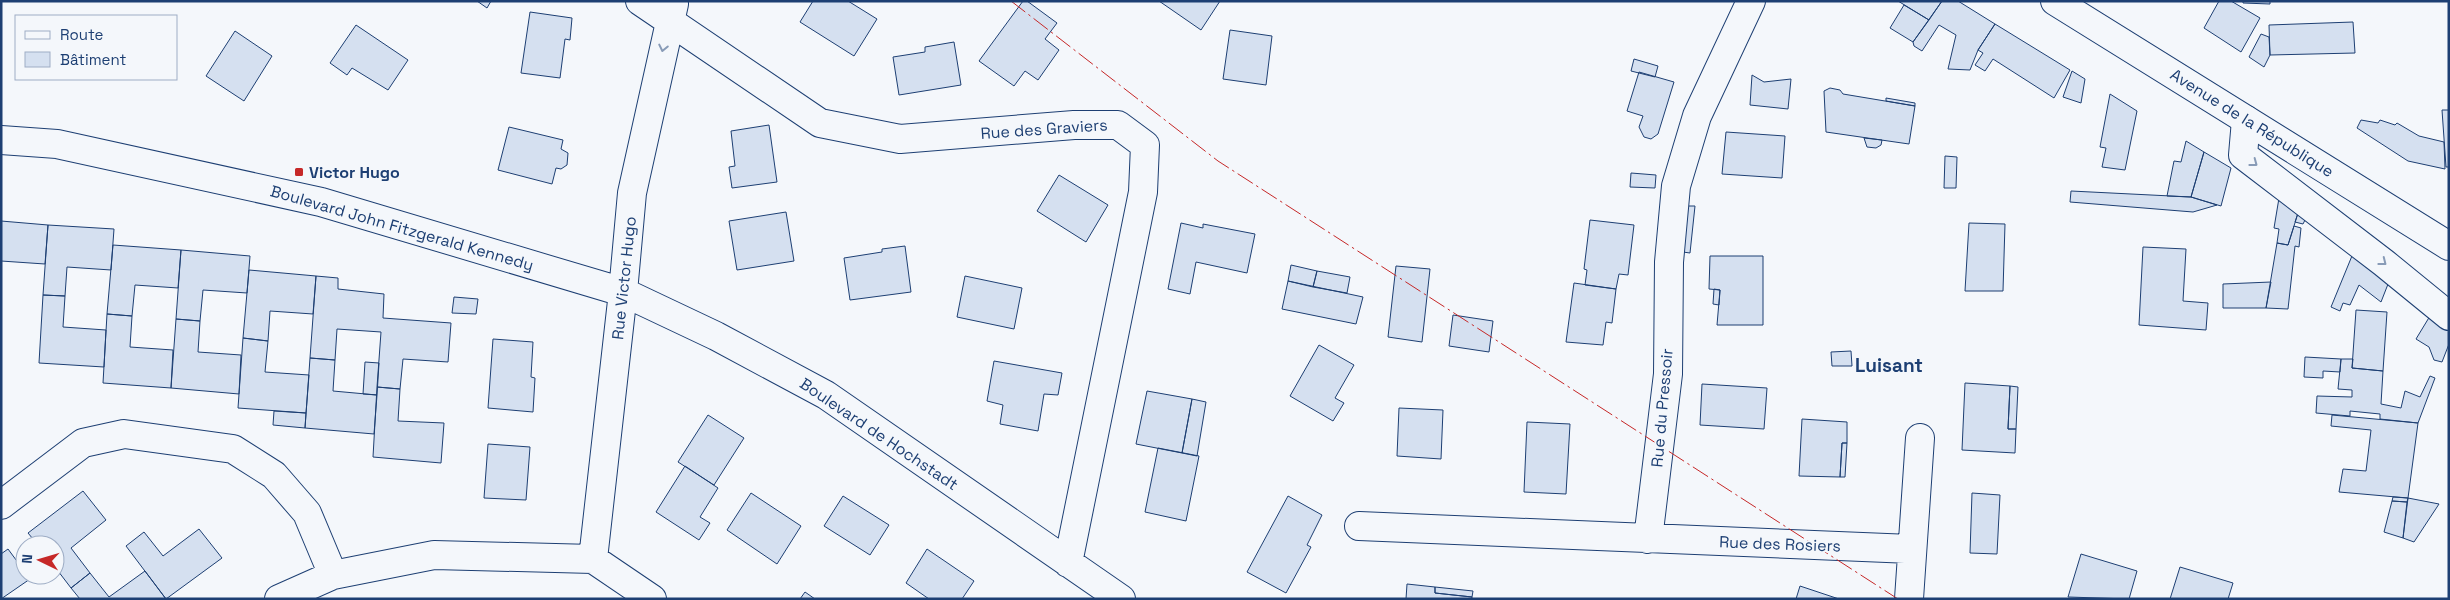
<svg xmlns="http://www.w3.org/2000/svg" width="2450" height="600" font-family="'Space Grotesk',sans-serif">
  <rect width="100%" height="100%" fill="#f4f7fb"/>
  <!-- building -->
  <path fill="#d5e0f0" stroke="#1d3f73" d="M477,1h14l-4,7z
    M813,1h35l29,18 -23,37 -54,-34z
    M1023,1h4l30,22 -12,16 14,11 -21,30 -13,-9 -11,15 -35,-25z
    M1159,1h61l-19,29z
    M1898,1h44l-13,19z
    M1942,1h16l37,23 -17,26 -8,20 -22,-1 8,-34 -17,-10 -17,26 -8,-5 -1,-4z
    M2219,1h12l29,17 -19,34 -37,-24z
    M2243,1h27v3l-27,-1z
    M1904,5l25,15 -16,22 -23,-14z
    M530,12l42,6 -2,22 -5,-1 -5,39 -39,-5z
    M2353,22l2,31 -85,2 -1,-30z
    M1995,24l75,46 -16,28 -61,-39 -8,12 -10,-6 8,-12 -5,-3z
    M356,25l52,35 -20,30 -36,-22 -5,7 -17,-12z
    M1230,30l42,6 -6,49 -43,-6z
    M235,31l37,25 -28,45 -38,-25z
    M2261,34l8,3 1,18 -6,12 -15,-10z
    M954,42l7,43 -62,10 -6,-38 32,-5v-5z
    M1634,59l24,7 -3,11 -24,-6z
    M2072,71l13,8 -4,24 -18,-6z
    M1639,72l35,10 -16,52 -7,5 -7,-2 -5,-10 4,-11 -16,-5z
    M1752,75l12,7 27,-3 -3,30 -38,-4z
    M1830,88l10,2 3,4 72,12 -6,38 -83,-12 -2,-41z
    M2110,94l27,17 -12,59 -23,-3 4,-19 -6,-1z
    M1886,98l29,5v3l-29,-5z
    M2442,110h7v57h-3z
    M2361,120l17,3 2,-3 15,5 2,-2 22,13 25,6 1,27 -37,-8 -51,-33z
    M769,125l8,57 -45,6 -3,-21 6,-1 -4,-35z
    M509,127l54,13 -2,9 7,4 -1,12 -6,4 -5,-1 -4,16 -54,-14z
    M1726,132l59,4 -3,42 -60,-4z
    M1864,138l18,2 -1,5 -5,3 -9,-1z
    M2186,141l18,11 -13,45 -24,-1 7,-35 7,1z
    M2204,152l27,16 -10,38 -30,-9z
    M1945,156l12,1 -1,31h-12z
    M1631,173l25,2 -1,13 -25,-1z
    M1059,175l49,30 -22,37 -49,-31z
    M2071,191l120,6 26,8 -24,7 -123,-10z
    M2279,198l20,12 -11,35 -11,-2 2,-14 -5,-1z
    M1686,206h9l-5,47 -7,-1z
    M2299,210l8,6 -4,8 -8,-2z
    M786,212l8,49 -57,9 -8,-49z
    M1590,220l44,5 -6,50 -9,-1 -3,15 -31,-4 2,-15 -3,-1z
    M1,221l47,4 -3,39 -44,-3z
    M1181,223l22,5v-4l52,10 -8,39 -51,-11 -6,32 -22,-5z
    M1969,223l36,1 -2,67h-38z
    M48,225l66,4 -3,41 -44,-3 -2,29 -22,-1z
    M2294,226l7,2 -2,19 -4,-1 -7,63 -22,-1 11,-65 11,2z
    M113,245l68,5 -3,38 -43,-3 -3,31 -25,-2z
    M905,246l6,46 -61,8 -6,-42 38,-6v-3z
    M2143,247l43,2 -3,52 25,2 -2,27 -67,-5z
    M181,250l69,6 -3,37 -44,-3 -3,31 -24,-2z
    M2354,251l36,28 -9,23 -22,-17 -9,20 -7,-2 -3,8 -9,-4z
    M1710,256h53v69h-46l3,-35 -11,-1z
    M1291,265l26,6 -4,16 -25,-6z
    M1396,266l34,3 -8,73 -34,-5z
    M249,270l67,6 -3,38 -43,-3 -2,30 -25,-3z
    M1317,271l33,6 -3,16 -34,-6z
    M316,276l22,2v11l46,5 -1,24 68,5 -3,39 -45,-3 -3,30 -23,-2 4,-55 -44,-3 -2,31 -25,-2z
    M965,276l57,12 -8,41 -57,-12z
    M1288,281l75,16 -7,27 -74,-15z
    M2271,282l-5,26h-43v-24z
    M1574,283l42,6 -4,34 -6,-1 -3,23 -37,-3z
    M1714,289l6,1 -1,15 -6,-1z
    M43,295l22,1 -2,31 43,3 -2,37 -65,-4z
    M454,297l24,2 -2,15 -24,-1z
    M2356,310l31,2 -4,59 -31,-3z
    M2433,311l16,12v21l-7,18 -8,-2 -5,-13 -13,-8z
    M107,314l25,2 -2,31 43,3 -2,38 -68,-5z
    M1453,315l40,6 -4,31 -40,-6z
    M176,319l24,2 -2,31 43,3 -2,39 -68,-6z
    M243,338l25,3 -3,31 44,3 -3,38 -68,-5z
    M493,339l40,3 -2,35 4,1 -2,34 -45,-4z
    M1319,345l35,20 -19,33 9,5 -11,18 -43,-25z
    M1851,351l1,15h-20l-1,-14z
    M2305,357l36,2 -1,13 -17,-1v7l-19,-1z
    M310,358l25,2 -2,31 44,4 -3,39 -69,-6z
    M2341,359h12l-1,9 31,3 -2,33 20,4 4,-17 15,6 10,-21 5,2 -17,45 -38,-4v-5l-30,-3v5l-34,-3 1,-17 35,1v-7l-14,-1z
    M994,361l68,12 -4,22 -14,-1 -6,37 -38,-7 3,-19 -16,-4z
    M365,362l14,1 -2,32 -14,-1z
    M1965,383l45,3 -2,43h8l-1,24 -53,-3z
    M1702,384l65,4 -3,41 -64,-4z
    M2010,386l8,1 -2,42h-8z
    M377,387l23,2 -2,32 46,2 -3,40 -68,-6z
    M1147,391l45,8 -10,54 -46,-9z
    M1192,399l14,3 -9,54 -15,-3z
    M1399,408l44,2 -2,49 -44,-3z
    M274,411l32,2 -1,15 -32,-3z
    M708,415l36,23 -30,47 -36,-23z
    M2332,415l86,8 -10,75 -69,-6 4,-23 23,2 5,-41 -40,-4z
    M1802,419l45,3v21h-5l-2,34 -41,-1z
    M1527,422l43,2 -4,70 -42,-2z
    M1842,443h5l-2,34h-5z
    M488,444l42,3 -4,53 -42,-2z
    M1158,448l41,8 -13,65 -41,-9z
    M685,466l33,22 -18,29 10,6 -11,17 -43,-28z
    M83,491l23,29 -35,28 19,25 -19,15 -16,-21v-22h-17l-10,-12z
    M751,493l50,33 -24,38 -50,-34z
    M1972,493l28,2 -3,59 -27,-1z
    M843,496l46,29 -19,30 -46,-29z
    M1288,496l34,19 -15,30 4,2 -25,46 -39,-21z
    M2393,497l15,1 -1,4 -15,-1z
    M2408,498l31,6 -25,38 -11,-4z
    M2392,501l15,1 -4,36 -19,-6z
    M199,529l23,29 -56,41 -40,-53 18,-14 19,24z
    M8,549l17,23v3l5,4 -29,20v-45z
    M927,549l47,32 -12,18h-33l-23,-16z
    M2081,554l56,17 -8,28 -61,-2z
    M2180,567l53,16 -5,16h-58z
    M145,571l21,28h-86l-9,-11 19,-15 19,24z
    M1407,584l28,3v6l37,4v2h-66z
    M1800,586l39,13h-43z
    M1435,587l38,4 -1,6 -37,-4z
    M805,592l10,7h-15z"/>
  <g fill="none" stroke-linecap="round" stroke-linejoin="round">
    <defs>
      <path id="street" d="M640,1l180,122 80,16 174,-14h44l27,20 -2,47 -75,371
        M2246,120l-3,35 141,108 65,53
        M1,140l56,4 264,58 302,90 93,44 110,59 295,204
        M1,505l82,-62 41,-9 109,15 41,26 33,38 26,62
        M1359,526l552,23
        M1648,539l20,-165 1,-112 7,-76 21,-70 54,-115
        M593,559l30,-267 9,-99 42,-189
        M279,599l54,-24 101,-20 159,4 59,40
        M1909,599l11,-161"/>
      <path id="secondary" d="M2055,1l394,245"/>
    </defs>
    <!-- street casing -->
    <use href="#street" stroke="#1d3f73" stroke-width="30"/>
    <!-- secondary casing -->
    <use href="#secondary" stroke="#1d3f73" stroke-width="30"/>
    <!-- street -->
    <use href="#street" stroke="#f4f7fb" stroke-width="28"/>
    <!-- secondary -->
    <use href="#secondary" stroke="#f4f7fb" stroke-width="28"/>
    <!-- power -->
    <path stroke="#c62828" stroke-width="1" stroke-dasharray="18 4 2.5 4" stroke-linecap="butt" d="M1011,1l207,160 680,438"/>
  </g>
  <!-- one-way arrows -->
  <defs><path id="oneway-chevron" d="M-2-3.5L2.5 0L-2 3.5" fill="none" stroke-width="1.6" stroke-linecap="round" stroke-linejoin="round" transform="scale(1.25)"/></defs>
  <g stroke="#889bb7">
    <use href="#oneway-chevron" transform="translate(663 48) rotate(102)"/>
    <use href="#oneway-chevron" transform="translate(2254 163) rotate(37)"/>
    <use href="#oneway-chevron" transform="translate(2383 262) rotate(38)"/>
  </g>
  <!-- markers -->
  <rect fill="#c62828" stroke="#f4f7fb" stroke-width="2" x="294" y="167" width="10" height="10" rx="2.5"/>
  <g text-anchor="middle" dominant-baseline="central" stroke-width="4" stroke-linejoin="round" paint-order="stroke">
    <!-- street labels -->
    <g font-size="16" fill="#1d3f73" stroke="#f4f7fb">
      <text transform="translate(2252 123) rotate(32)">Avenue de la République</text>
      <text transform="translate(1044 129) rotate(-4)">Rue des Graviers</text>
      <text transform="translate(402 228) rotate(16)">Boulevard John Fitzgerald Kennedy</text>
      <text transform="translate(624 278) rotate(-84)">Rue Victor Hugo</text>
      <text transform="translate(1662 408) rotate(-85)">Rue du Pressoir</text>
      <text transform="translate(879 434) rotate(34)">Boulevard de Hochstadt</text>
      <text transform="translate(1780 544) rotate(2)">Rue des Rosiers</text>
    </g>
    <!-- poi labels -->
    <g font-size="16" font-weight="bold" fill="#1d3f73" stroke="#f4f7fb" text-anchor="start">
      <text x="309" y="172">Victor Hugo</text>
    </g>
    <!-- quarter labels -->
    <g font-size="19" font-weight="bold" fill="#1d3f73" stroke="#f4f7fb">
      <text x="1889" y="365">Luisant</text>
    </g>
  </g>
  <!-- border -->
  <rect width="2450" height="600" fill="none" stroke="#1d3f73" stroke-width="5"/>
  <!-- legend -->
  <rect x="15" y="15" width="162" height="65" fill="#f4f7fb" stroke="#9eadc5"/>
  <rect x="25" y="31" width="25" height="8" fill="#f4f7fb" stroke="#9eadc5"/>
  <text x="60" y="40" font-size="15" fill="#1d3f73">Route</text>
  <rect x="25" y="52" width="25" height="15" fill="#d5e0f0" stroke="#9eadc5"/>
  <text x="60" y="65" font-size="15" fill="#1d3f73">Bâtiment</text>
  <!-- north arrow -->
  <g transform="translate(40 560) rotate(275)"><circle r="24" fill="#f4f7fb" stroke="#9eadc5"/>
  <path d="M0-4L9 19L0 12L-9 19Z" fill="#c62828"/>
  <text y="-8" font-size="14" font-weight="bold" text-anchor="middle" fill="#1d3f73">N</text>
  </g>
</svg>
